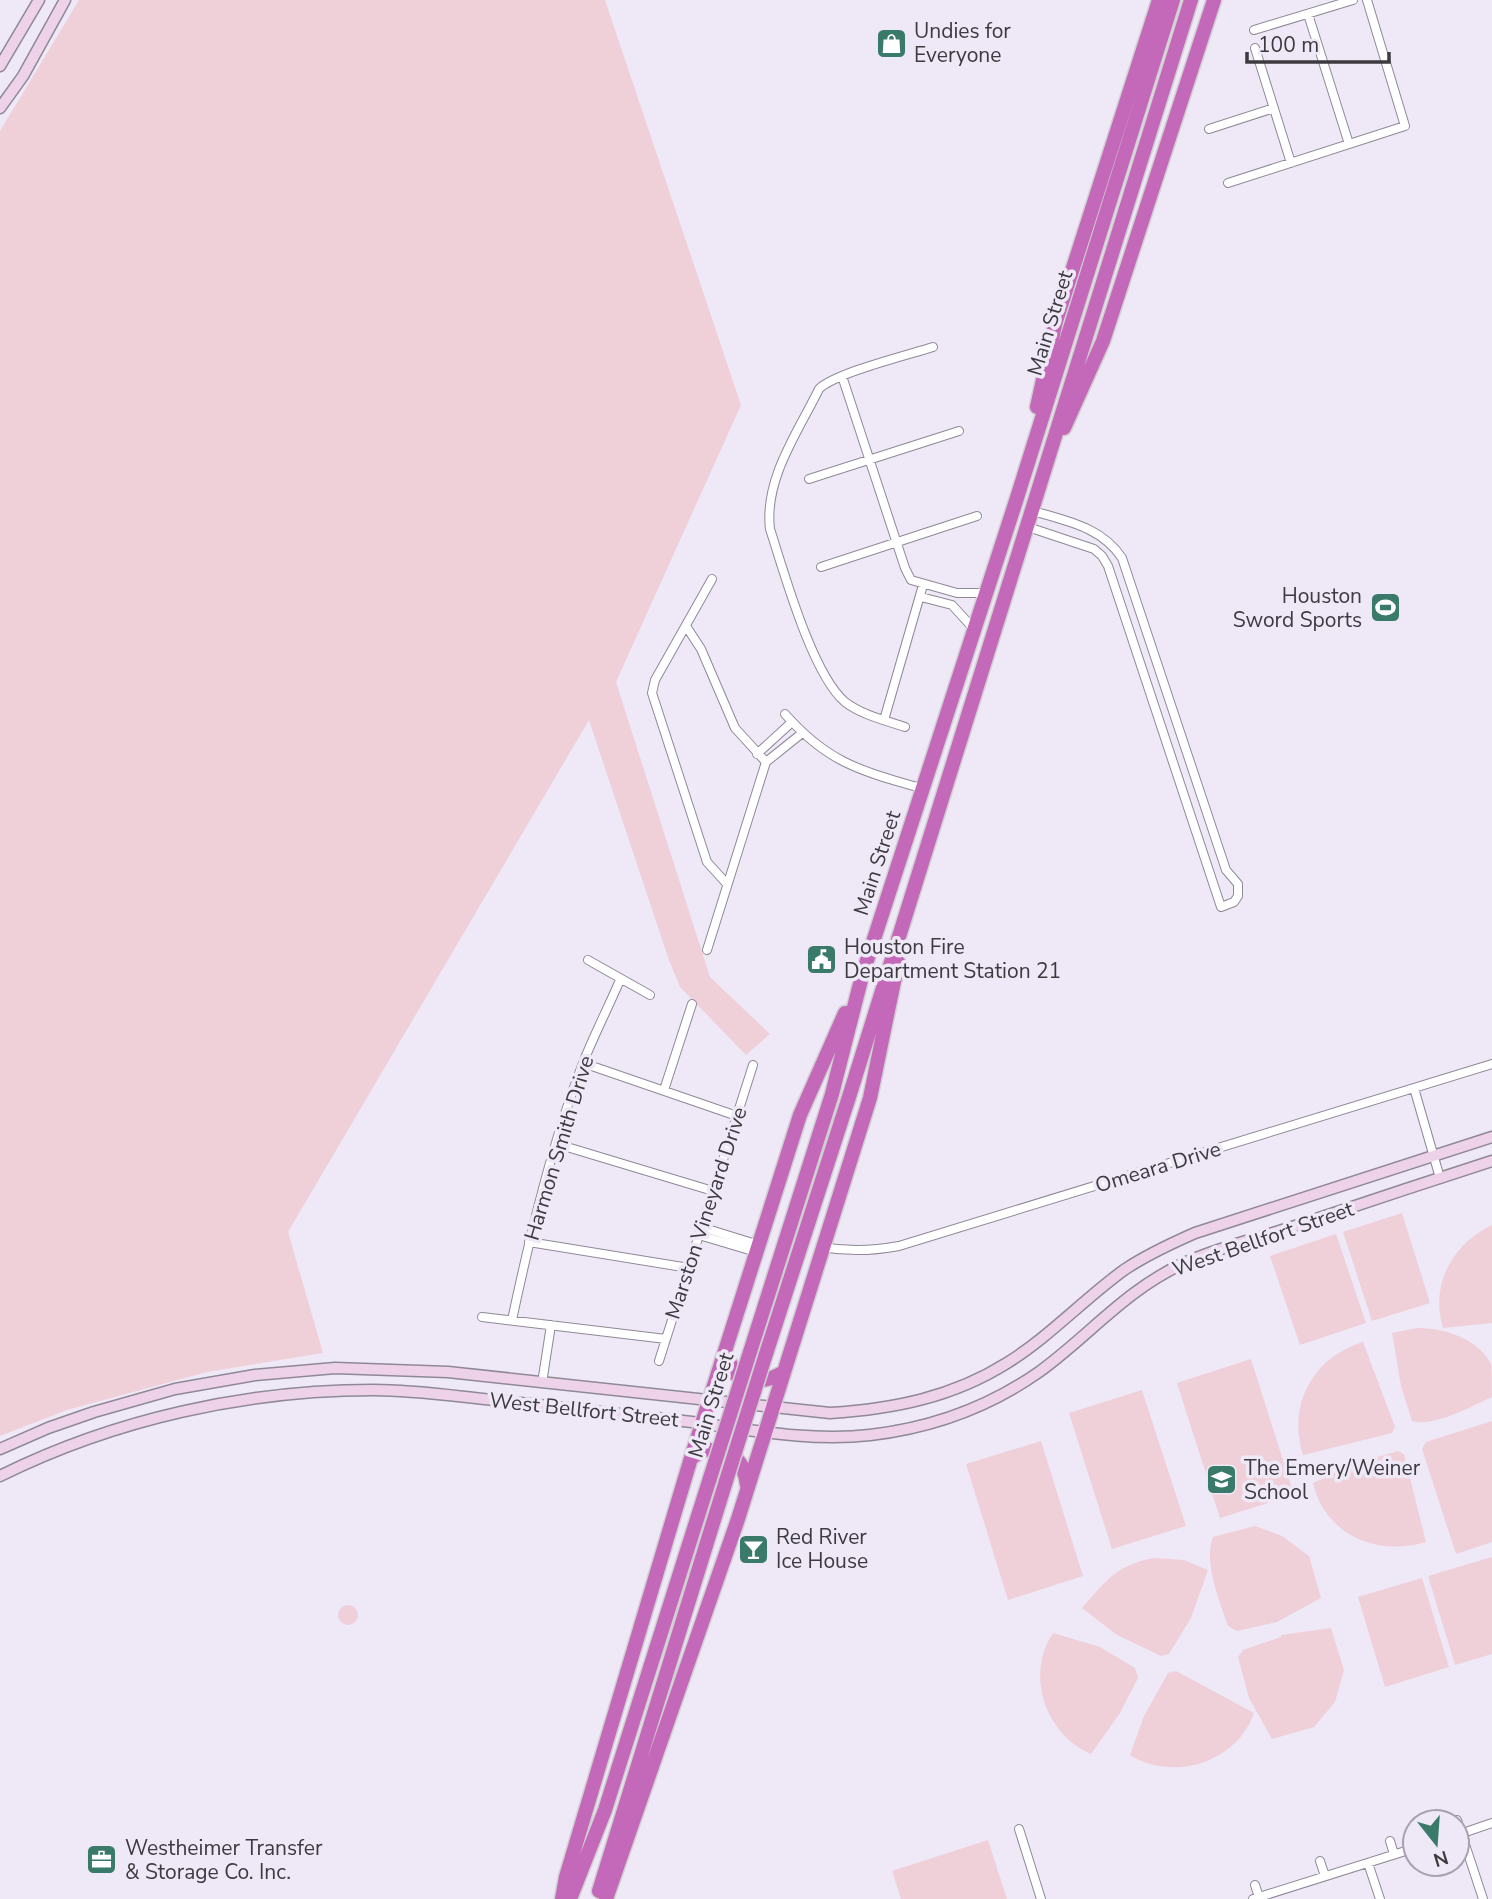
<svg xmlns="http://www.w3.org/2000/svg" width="1492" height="1899" font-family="'Nunito Sans',sans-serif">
  <rect width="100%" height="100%" fill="#eee8f7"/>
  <!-- green -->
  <path fill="#efd0d9" d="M79,0h526l136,405 -125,277 94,295 60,57 -24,21 -66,-68 -11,-27 -80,-240 -301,512 35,121 -116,19 -140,38 -67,26v-1305z
    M1402,1213l28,90 -58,18 -29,-89z
    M1492,1225v98l-49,5c-13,-43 9,-84 49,-103z
    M1336,1234l30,89 -66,22 -30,-89z
    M1417,1328c26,0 61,10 74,36 1,8 1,24 1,33 -19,9 -61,31 -80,24l-11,-35 -9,-53z
    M1363,1342l32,85 -3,6 -89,22c-16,-50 10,-98 60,-113z
    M1251,1359l43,136 -74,23 -43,-135z
    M1142,1390l44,136 -74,23 -43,-136z
    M1492,1421v121l-36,12 -34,-105 4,-7z
    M1041,1441l42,135 -75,24 -42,-136z
    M1398,1451l6,3 22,88c-49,15 -101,-7 -113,-59l44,-20z
    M1255,1526l27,10 27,20 12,42 -44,24 -40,9 -9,-5c-8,-24 -25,-64 -15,-89z
    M1492,1557v97l-37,11 -27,-89z
    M1154,1558l30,2 24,10 -17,48 -22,36 -8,2 -44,-21 -35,-27c24,-27 34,-43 72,-50z
    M1422,1578l27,89 -64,20 -27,-90z
    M338 1615a10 10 0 1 1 20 0a10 10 0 1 1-20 0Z
    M1331,1628l13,42 -9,32 -21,25 -42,12 -23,-41 -11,-41 5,-7 38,-13v-2z
    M1053,1633l47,14 35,21 3,10 -18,35 -29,41c-46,-20 -66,-79 -38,-121z
    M1176,1671l78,42c-17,50 -81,69 -124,42l14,-39 24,-43z
    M988,1840l19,59h-106l-9,-28z"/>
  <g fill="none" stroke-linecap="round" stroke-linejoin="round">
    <defs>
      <path id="street" d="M1308,14l41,130
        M1254,30l99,-30
        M1255,48l36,115
        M1209,129l65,-21
        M1228,183l177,-57 -38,-126
        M842,376l63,192 6,12 46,13h29
        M809,479l150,-48
        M1025,526l69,23 8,7 6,10 113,341 13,-5 4,-6v-12l-12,-14 -104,-312c-21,-32 -57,-37 -92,-48
        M821,567l156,-51
        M712,579l-57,101 -3,13 55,169 20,22
        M921,597l31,8 21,23
        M686,626l15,23 34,79 31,34
        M785,714c44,50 77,57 139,75
        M884,720l39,-135
        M905,727c-21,-7 -43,-12 -60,-25 -33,-28 -61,-130 -75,-173 -6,-50 28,-97 49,-140 16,-16 89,-34 114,-42
        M757,754l35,-32
        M707,950l59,-188 35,-28
        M588,960l62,35
        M583,1063l154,53
        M1414,1088l26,90
        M664,1090l28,-86
        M557,1144l156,47
        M701,1227l58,18
        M699,1235l57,17
        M529,1242l160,26
        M822,1247c27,5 50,4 77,-1l593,-182
        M482,1317l184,22
        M512,1320c18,-84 40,-177 71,-257 11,-28 25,-55 37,-83
        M659,1361l94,-296
        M542,1383l9,-58
        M1457,1820l26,79
        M1019,1829l22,70
        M1457,1835l35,-12
        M1390,1841l4,13
        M1320,1861l5,15
        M1368,1863l12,36
        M1255,1885l4,12
        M1253,1899l162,-51"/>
      <path id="secondary" d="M0,66l39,-66
        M0,108l23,-32 42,-76
        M0,1449l48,-21 46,-16 81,-23 80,-14 80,-7 113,4 382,41c64,-4 123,-16 177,-50 42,-26 77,-64 117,-93 22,-15 46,-26 71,-37l297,-96
        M0,1476c115,-57 246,-86 374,-86 40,0 79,6 119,10 57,6 115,13 173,19 67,7 137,24 204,16 61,-7 119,-28 169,-63 51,-37 85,-81 145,-109 33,-15 70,-24 105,-35 68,-23 135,-45 203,-67"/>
      <path id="highway" d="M1037,407l19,-86 103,-321
        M1064,428l39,-87 111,-341
        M725,1352l10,22c21,6 28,10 47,-1
        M750,1352l82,-258 30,-118 154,-475 157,-501
        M765,1357l84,-260 342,-1097
        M691,1458l14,-9c27,6 38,6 42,36
        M599,1891l127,-410
        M562,1899l4,-22 125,-419 109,-343 45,-102
        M570,1899l35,-89 105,-332
        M606,1899l132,-380 132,-421 28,-136"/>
    </defs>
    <!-- street casing -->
    <use href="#street" stroke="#8f8997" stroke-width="10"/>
    <!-- secondary casing -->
    <use href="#secondary" stroke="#8f8997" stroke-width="13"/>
    <!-- highway casing -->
    <use href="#highway" stroke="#d0d0d1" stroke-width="17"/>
    <!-- street -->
    <use href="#street" stroke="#fff" stroke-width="8"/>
    <!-- secondary -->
    <use href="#secondary" stroke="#edd2ea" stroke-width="10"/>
    <!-- highway -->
    <use href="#highway" stroke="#c468b9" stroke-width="14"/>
    <defs>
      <path id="highway-bridge" d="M710,1478l40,-126
        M726,1481l39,-124"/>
    </defs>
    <!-- highway-bridge casing -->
    <use href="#highway-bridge" stroke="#d0d0d1" stroke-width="17" stroke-linecap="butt"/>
    <!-- highway-bridge -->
    <use href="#highway-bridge" stroke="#c468b9" stroke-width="14"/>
  </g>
  <!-- icons -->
  <defs>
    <symbol id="shop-square" viewBox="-11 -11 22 22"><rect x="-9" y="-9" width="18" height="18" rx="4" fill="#397a6a" stroke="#eee8f7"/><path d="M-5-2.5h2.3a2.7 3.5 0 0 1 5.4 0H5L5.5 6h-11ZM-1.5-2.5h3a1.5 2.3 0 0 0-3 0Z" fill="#fff"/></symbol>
    <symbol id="stadium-square" viewBox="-11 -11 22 22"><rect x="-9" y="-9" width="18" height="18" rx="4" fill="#397a6a" stroke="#eee8f7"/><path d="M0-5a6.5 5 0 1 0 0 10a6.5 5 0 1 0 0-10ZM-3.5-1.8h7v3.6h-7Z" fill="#fff"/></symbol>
    <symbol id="civic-square" viewBox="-11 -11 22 22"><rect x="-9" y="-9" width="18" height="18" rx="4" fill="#397a6a" stroke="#eee8f7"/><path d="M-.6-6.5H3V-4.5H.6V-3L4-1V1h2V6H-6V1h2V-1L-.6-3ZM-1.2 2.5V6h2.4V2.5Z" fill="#fff"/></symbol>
    <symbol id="school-square" viewBox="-11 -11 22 22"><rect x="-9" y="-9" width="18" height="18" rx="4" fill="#397a6a" stroke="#eee8f7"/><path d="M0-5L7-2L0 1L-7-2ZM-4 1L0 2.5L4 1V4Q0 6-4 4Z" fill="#fff"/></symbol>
    <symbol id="bar-square" viewBox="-11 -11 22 22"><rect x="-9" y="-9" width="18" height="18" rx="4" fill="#397a6a" stroke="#eee8f7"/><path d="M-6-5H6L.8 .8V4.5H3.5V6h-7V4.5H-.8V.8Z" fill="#fff"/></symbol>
    <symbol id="office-square" viewBox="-11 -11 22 22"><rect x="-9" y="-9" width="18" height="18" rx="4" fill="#397a6a" stroke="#eee8f7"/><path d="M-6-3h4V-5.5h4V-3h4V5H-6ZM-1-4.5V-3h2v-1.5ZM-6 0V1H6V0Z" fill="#fff"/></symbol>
  </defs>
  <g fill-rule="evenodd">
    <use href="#shop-square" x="874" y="26" width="35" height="35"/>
    <use href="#stadium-square" x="1368" y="590" width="35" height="35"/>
    <use href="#civic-square" x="804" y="942" width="35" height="35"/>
    <use href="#school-square" x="1204" y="1462" width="35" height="35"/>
    <use href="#bar-square" x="736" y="1532" width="35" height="35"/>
    <use href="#office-square" x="84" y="1842" width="35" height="35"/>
  </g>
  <g text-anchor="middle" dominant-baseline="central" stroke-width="7" stroke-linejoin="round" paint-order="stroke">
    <!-- poi labels -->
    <g font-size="21" fill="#3d3a40" stroke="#eee8f7" text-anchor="start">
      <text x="914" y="31">Undies for<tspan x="914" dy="24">Everyone</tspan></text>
      <text x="1362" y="596" text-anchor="end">Houston<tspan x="1362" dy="24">Sword Sports</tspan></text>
      <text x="844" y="947">Houston Fire<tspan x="844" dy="24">Department Station 21</tspan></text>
      <text x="1244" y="1468">The Emery/Weiner<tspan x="1244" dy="24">School</tspan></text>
      <text x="776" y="1537">Red River<tspan x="776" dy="24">Ice House</tspan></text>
      <text x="125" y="1848">Westheimer Transfer<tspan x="125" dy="24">&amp; Storage Co. Inc.</tspan></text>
    </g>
    <!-- street labels -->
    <g font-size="21" fill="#3d3a40" stroke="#eee8f7">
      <text transform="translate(1050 323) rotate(-73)">Main Street</text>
      <text transform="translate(877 863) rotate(-72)">Main Street</text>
      <text transform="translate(559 1148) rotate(-73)">Harmon Smith Drive</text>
      <text transform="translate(1158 1167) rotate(-17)">Omeara Drive</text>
      <text transform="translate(706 1213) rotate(-72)">Marston Vineyard Drive</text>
      <text transform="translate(1263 1239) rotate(-19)">West Bellfort Street</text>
      <text transform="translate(711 1405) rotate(-73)">Main Street</text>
      <text transform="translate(584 1410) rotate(6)">West Bellfort Street</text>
    </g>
  </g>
  <!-- north arrow -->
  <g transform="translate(1436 1843) rotate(163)"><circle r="33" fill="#eee8f7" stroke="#a7a2ae" stroke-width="2"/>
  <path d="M0-5L12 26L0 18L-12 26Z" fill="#397a6a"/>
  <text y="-10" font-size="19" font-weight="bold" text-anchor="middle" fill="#3d3a40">N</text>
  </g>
  <!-- scale -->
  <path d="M1247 52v10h142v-10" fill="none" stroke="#3d3a40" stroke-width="3.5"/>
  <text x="1258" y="52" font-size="21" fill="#3d3a40" stroke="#eee8f7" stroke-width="5" paint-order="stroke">100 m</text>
</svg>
